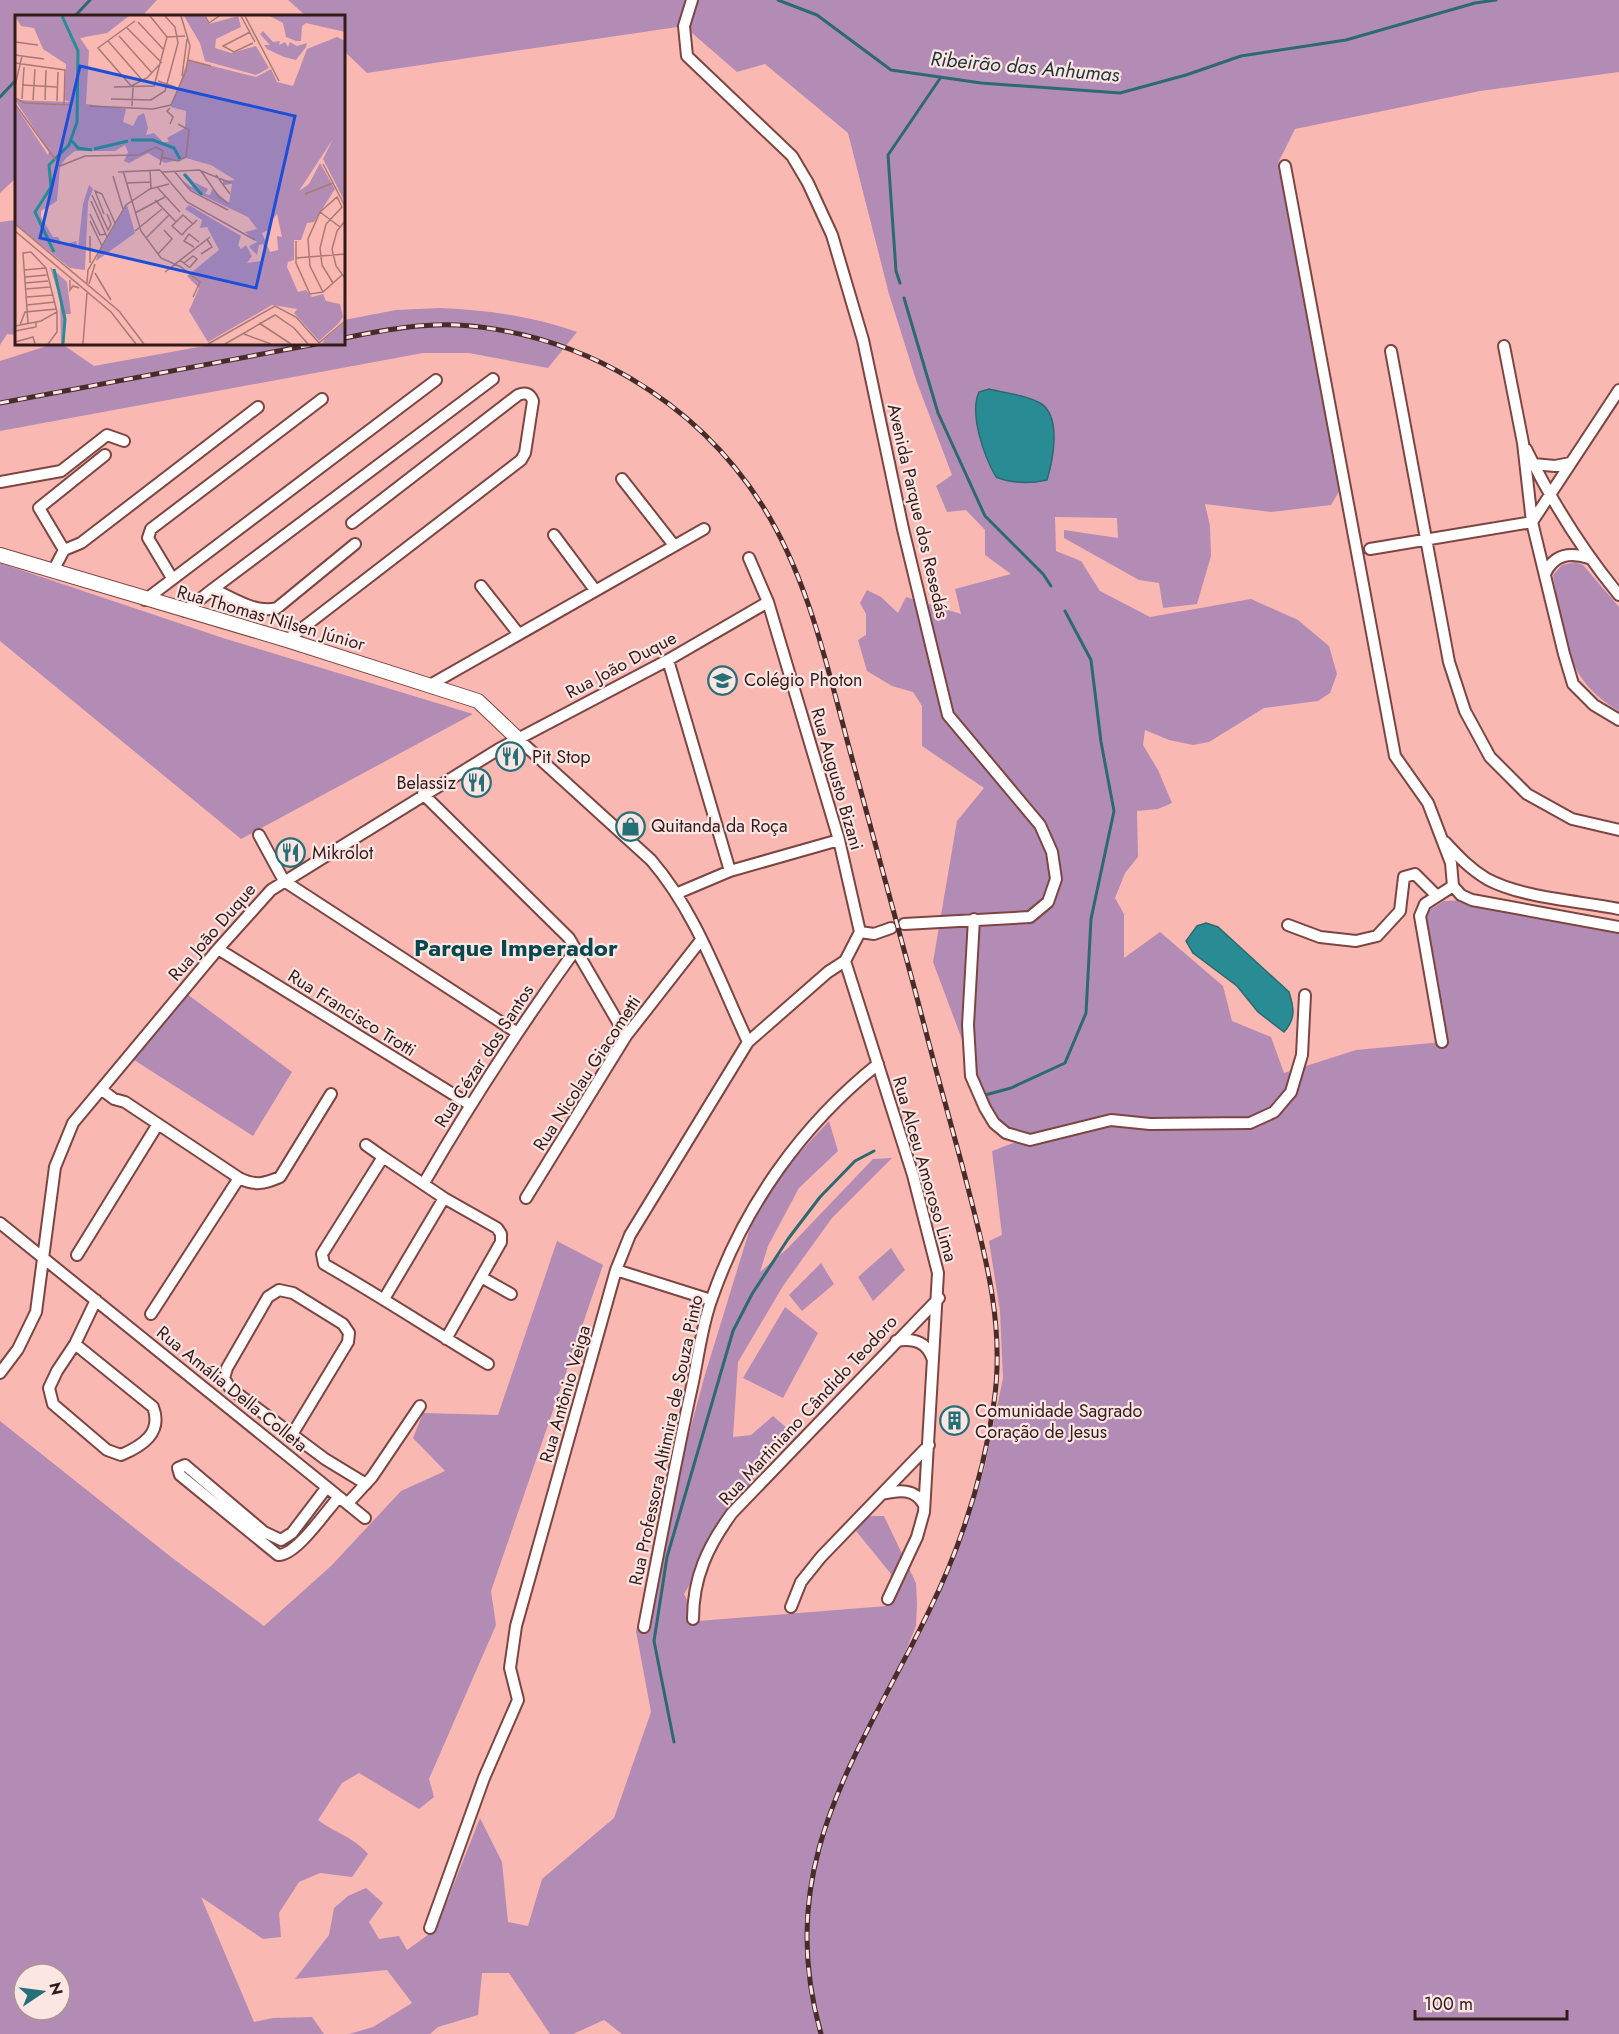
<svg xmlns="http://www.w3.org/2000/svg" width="1619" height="2034" font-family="Jost,sans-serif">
  <rect width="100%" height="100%" fill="#fab8b2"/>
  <!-- green -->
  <path fill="#b38cb5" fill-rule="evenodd" d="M0,0h157l-15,16h-126v162l-16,15z
    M288,0h1331v72l-139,19 -185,38 -17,34 62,327 -9,15 -60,7 -66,-8 5,22 1,30 -14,48 -34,4 -4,-25 -20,-3 -75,-42v-8l54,8 -1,-20 -62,-1 1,34 25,10 19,30 50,26 101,-18 47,21 31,26 8,28 -7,19 -12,8 -54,7 -55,34 -16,3 -24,-5 -24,-10 -2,15 15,25 14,33 -14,6 -21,2 1,46 -13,16 -10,25 9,16v44l36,-26 63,54 9,35 39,16 13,36 72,-23 86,-8 -22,-126 24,-15 28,-1 147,27v1107h-997l-18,-14 -31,14h-23l-41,-61h-27l-4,42 -40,12 -8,7h-81l24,-7 39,-24 -25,-33 -92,9 34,-44 5,-27 14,-12 18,-8 17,15 -14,19 10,17 20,-3 8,14 29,-21 44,-111 22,44 6,60 20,4 14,-47 72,-61 37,-106 -15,-81 68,-253 50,-163 36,-52 39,-42 9,30 -39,37 -31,58 -8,26 27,-23 86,-90 19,-1 -60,60 -49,68 -45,76 -5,75 18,-2 22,-19 23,20 -37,35 -75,123 14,27 188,-15 5,-32 -35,-43 13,-15h15l32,67 1,20 -1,23 -36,87 73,-149 31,-94 19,-92 -3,-67 -11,-70 13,-6 -10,-84 32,-12 -18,-9 -18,-21 -55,-147 24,-141 27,-33 -62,-42v-40l-9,-14 -21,-6 -25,-15 -9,-31 8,-5v-21l-6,-11 7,-13 14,7 17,16 8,-16 55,17 -6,-25 56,-15 -26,-19v-25l-19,-20 -19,2 -11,-26 16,-11 -36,-95 -27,-86 -41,-161 -83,-69 -28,8 -53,-46 -317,47 -23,-22v-35h-38z
    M16,220v115l-9,-1 -7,11v-123z
    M440,308c48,2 91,8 137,24l-29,36 -79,-15h-46l-423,78v-70l53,-17h9l32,22 121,-22h129v-24l52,-10z
    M1575,562l8,3 36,42v104c-56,-32 -56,-79 -66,-136l9,-10z
    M0,563l223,75 250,76 -232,125 -241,-198z
    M183,991l109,81 -39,64 -119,-76z
    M557,1241l46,24 -112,326 5,34 -67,154 5,18 -15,12 -60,-36 -17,10 -24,37c17,13 36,17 50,34l-16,23 -32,-4 -21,9 -20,31 2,24 -18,2 -62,-42 53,125 19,-4 39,-1 12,17h-324v-613l171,136 93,69 67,-60 70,-75 44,-20 -32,-33 10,-25 75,2zM24,1974h36v36h-36z
    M891,1248l14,22 -32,31 -15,-24z
    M821,1263l13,21 -32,27 -13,-16z
    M785,1307l33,26 -35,65 -40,-20z"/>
  <!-- water -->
  <path fill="#298c95" stroke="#2c6a70" stroke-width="1.5" d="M989,389c16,4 38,6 51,14 22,13 13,57 7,77 -18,4 -34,4 -51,-3 -12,-21 -27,-63 -17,-85z
    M1206,923l12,4 71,65c5,16 7,27 -5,40l-26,-20 -21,-26 -44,-33 -7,-12 11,-15z"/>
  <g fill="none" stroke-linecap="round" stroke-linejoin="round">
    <!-- stream -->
    <path stroke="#2c6a70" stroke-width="3" d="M778,0l39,15 74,55 90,13 139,10 66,-18 55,-19 105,-16 129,-37 21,-3
      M75,16l15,-16
      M0,97l16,-17
      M900,283l-4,-12 -8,-116 53,-78
      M904,298l34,115 47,103 58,58 8,12
      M985,1095l26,-7 54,-25 21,-50 5,-94 23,-108 -13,-69 -10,-82 -26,-49
      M674,1742l-20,-101 13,-84 66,-226 19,-37 36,-55 32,-42 35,-36 19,-10"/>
    <defs>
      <path id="minor" d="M692,0l-8,26 3,30 105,100 16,27 24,52 31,105 40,189 45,186 92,110 12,27 4,27 -8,23 -18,15 -126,7
        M1285,166l110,590 33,47 23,60 2,23 8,9 11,5 147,27
        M1504,346l19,97 9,79 32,132 9,30 21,21 25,15
        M1391,351l58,311 16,49 25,46 37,37 45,25 47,11
        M1526,449c26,53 56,101 93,146
        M1533,464l22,2 15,-3
        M622,479l51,65
        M0,482l61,-11 46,-36 17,6
        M554,535l41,55
        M355,544l-78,64c-21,6 -44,-10 -64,-19l280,-210
        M1370,549l162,-27 87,-132
        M64,550l-25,-42 66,-53
        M749,558l19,44 71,238 21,92
        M53,571l11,-21 17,-7 177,-136
        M1545,574c9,-20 25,-22 44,-16
        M172,578l-24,-40 3,-9 171,-130
        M481,586l37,47
        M145,600l291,-220
        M185,611l28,-22
        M287,640l234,-180 4,-7 8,-52c-3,-8 -8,-9 -15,-6l-166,128
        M668,660l62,211
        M430,685l274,-156
        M518,739l133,121c45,52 68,120 97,182
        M423,794l146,144 57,98
        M259,835l25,46 232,151
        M1445,842c13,14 25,27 42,37 35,19 93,22 132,30
        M678,893l52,-22 109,-31
        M974,919l-6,106 3,51 14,32 9,15 12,10 24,7 81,-20 39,4 100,-1 24,-11 17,-20 11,-37 3,-60
        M1288,925l32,12 36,4 21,-5 23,-25 4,-34 11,-3 21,21
        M860,932l14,2 17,-6
        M218,949l251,155
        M845,961l68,214 25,98 -14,239 -7,25 -29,62
        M1442,1042l-22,-126 5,-12 28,-18
        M102,1090l12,9 11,3 114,76c16,8 25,6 41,-1l51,-83
        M366,1145l17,12
        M424,1183c47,-81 97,-158 152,-234
        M526,1198l100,-162 75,-96
        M0,1223l365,295
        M77,1255l81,-131
        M616,1270l95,30
        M481,1277l30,17
        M384,1299l60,-101
        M151,1314l88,-136
        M446,1339l55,-97v-8l-4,-6 -53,-30 -61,-41 -61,97 2,10c56,32 109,67 164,100
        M896,1341c17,-3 31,0 37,19
        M75,1344l78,63c10,26 -11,39 -32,48l-14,-5 -54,-46 -4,-16 8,-17 18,-27 21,-44
        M0,1373l18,-24 18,-37 19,-145 18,-44 145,-174 53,-59 228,-141 169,-89 100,-58
        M293,1433l55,-91 1,-9 -6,-9 -50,-31 -14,-3 -11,7 -41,71 -3,10 6,10 95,71 41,25
        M327,1487l-35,46 -11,7 -17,-8 -79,-67 -7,3 2,7 98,80c18,1 48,-44 61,-58
        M882,1494c17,-4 33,-6 42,11
        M348,1503l24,-26 48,-71
        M791,1607l10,-25 20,-25 108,-112
        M693,1619c0,-42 15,-73 39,-106l207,-215
        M644,1627c15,-79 30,-158 47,-236 7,-30 10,-64 21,-93 32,-92 90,-173 166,-234
        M430,1928l54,-150 34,-78 -8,-32 6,-42 100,-356 14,-35 118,-193 80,-70 17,-11 15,-29"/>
      <path id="tertiary" d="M0,555l287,85 191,61 40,38"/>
    </defs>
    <!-- minor casing -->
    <use href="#minor" stroke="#7d4542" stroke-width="14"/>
    <!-- tertiary casing -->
    <use href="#tertiary" stroke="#7d4542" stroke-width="16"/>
    <!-- minor -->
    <use href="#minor" stroke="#fff" stroke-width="10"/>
    <!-- tertiary -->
    <use href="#tertiary" stroke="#fff" stroke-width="14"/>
    <defs>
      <path id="rail" d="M344,338c37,-7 75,-15 114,-13 123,8 237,75 304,180 44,69 64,156 85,235 22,81 44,162 66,243 16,61 32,121 49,182 20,78 44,156 32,237 -10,72 -33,144 -65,209 -71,146 -156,251 -108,423
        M0,403l316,-59"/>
    </defs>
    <!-- rail casing -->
    <use href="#rail" stroke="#492c2a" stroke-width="5"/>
    <!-- rail -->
    <use href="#rail" stroke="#fbe6e4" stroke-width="3" stroke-dasharray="9" stroke-linecap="butt"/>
  </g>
  <!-- icons -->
  <defs>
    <symbol id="school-ring" viewBox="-11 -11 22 22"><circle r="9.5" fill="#fbe6e4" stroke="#256f77" stroke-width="1.5"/><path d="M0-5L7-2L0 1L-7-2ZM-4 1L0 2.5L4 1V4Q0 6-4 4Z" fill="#256f77"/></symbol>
    <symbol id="restaurant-ring" viewBox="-11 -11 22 22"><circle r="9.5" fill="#fbe6e4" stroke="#256f77" stroke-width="1.5"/><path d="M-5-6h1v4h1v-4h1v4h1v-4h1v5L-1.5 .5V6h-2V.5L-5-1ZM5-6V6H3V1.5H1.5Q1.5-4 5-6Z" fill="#256f77"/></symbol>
    <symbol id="shop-ring" viewBox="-11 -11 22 22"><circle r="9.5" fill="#fbe6e4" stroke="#256f77" stroke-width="1.5"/><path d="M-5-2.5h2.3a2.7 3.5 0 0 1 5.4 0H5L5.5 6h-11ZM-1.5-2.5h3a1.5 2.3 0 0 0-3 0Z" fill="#256f77"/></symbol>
    <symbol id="building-ring" viewBox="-11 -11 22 22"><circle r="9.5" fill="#fbe6e4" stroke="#256f77" stroke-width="1.5"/><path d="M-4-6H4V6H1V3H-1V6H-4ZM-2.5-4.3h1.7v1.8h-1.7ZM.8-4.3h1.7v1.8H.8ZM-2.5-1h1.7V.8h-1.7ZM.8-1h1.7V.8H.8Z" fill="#256f77"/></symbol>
  </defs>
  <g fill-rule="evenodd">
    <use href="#school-ring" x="706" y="664" width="33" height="33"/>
    <use href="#restaurant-ring" x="494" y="740" width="33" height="33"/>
    <use href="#restaurant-ring" x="460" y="766" width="33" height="33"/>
    <use href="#shop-ring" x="614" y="810" width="33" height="33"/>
    <use href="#restaurant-ring" x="274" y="836" width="33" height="33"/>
    <use href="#building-ring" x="938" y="1404" width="33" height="33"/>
  </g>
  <g text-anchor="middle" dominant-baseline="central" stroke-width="4.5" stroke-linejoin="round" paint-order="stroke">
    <!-- street labels -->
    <g font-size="18" fill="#331b1a" stroke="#fbe6e4">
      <text transform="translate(918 511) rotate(77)">Avenida Parque dos Resedás</text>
      <text transform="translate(271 618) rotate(16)">Rua Thomas Nilsen Júnior</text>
      <text transform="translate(621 665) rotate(-28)">Rua João Duque</text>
      <text transform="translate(837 779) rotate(74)">Rua Augusto Bizani</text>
      <text transform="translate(212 932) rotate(-49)">Rua João Duque</text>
      <text transform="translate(352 1013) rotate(32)">Rua Francisco Trotti</text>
      <text transform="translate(484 1056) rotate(-57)">Rua Cézar dos Santos</text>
      <text transform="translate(587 1073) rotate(-57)">Rua Nicolau Giacometti</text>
      <text transform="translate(925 1169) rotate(74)">Rua Alceu Amoroso Lima</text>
      <text transform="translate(232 1389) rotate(39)">Rua Amália Della Colleta</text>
      <text transform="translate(565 1394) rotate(-74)">Rua Antônio Veiga</text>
      <text transform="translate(808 1410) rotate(-47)">Rua Martiniano Cândido Teodoro</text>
      <text transform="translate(666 1440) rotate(-78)">Rua Professora Altimira de Souza Pinto</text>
    </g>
    <!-- poi labels -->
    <g font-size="18" fill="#331b1a" stroke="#fbe6e4" text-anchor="start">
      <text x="744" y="680">Colégio Photon</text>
      <text x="532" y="757">Pit Stop</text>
      <text x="456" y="783" text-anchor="end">Belassiz</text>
      <text x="651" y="826">Quitanda da Roça</text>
      <text x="312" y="853">Mikrolot</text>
      <text x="975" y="1411">Comunidade Sagrado<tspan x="975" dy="21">Coração de Jesus</tspan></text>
    </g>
    <!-- water labels -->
    <g font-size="20" font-style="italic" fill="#1e3437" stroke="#fbe6e4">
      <text transform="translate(1025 67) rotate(5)">Ribeirão das Anhumas</text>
    </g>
    <!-- district labels -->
    <g font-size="24" font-weight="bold" fill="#06484e" stroke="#fbe6e4">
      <text x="516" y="947">Parque Imperador</text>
    </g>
  </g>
  <!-- overview -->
  <g transform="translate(15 15)">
    <rect width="330" height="330" fill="#fab8b2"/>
    <path d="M0,1h114l-22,17 -27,5 9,13 -3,53 40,5 -3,13 10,4 5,-10 6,-3 4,15 -2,7 8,-2 9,9h6l-2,-4 18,-10 1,-17 -15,-4 17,-47 68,17 15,-8 6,13 16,4 14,-37 30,-12 8,4v161l-22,-43 10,-20 -34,52 10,-7 11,-21 15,26 -21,33 -7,1 -6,17h-7v20l-6,2 -1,5 11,25 8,-2 6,7 11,-3 3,7 14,3 3,13 -5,7 -19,17 -25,-28 3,-4 -25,-4 -64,37 -19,-31 10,-23 -12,-12 32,-26 -12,-23 -7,1 2,-8 -17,-11 4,-4 52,31 -3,9 3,4 5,-4 6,11 -5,7 14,-2 3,-13 -1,-4 -4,1 -2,10 -6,-6 -2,-3 8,-4 -12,-10 12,-3 -9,-12 -61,-29 -8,-10 14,10 -8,-16 18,21 -9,-11 14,7 -3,5 5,1 2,-6 17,14 3,-19 -9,1v-4l12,-1 -24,-15 -25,-7 -21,5 -17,-10 -19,10 -5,-2 4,-9 -3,-7 -10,6h-40l-9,7 -6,8 -3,35 -16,10v6l12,20h5l4,8 14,-4 2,7 5,-44 6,-19 4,4 -5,13 -3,68 -15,-2 -55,-44v-119l33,50 1,-4 -34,-51 55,2 -6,-2 2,-36 -23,-15 -9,-21 -13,-2zM262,199l5,23 -5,-1 1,14 -8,2 -8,-19 8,-4 -1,-6zM169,1h20l5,8 29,-8 3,11 -25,12 -1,9 16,5 25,-7 13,22 -13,7 -51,-14 -5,-18zM255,1h75v16l-39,-9 -4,3 -1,15h-5l-10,-4 -3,-14zM248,16l10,11 7,-1 -1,4 6,-3 3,5 2,-5 7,4 10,-3 -1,4 -10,13 -12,-3 -17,-8 -3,-4h6l-10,-11zM112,190l8,28 -39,28 1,-5zM35,252l17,15 4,32h-5l-2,30h-3l-1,-45zM330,307v22h-23l3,-5z" fill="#b38cb5" fill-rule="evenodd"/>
    <path fill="none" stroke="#298c95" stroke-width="3" d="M116,125h22l21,8 6,11M57,126l6,7 14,2M79,134l34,-8M169,159l18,21M39,237l-19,-40 16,-25 -2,-22 20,-20 8,-23 1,-71 -16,-35M39,254l11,50 -2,25"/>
    <path fill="none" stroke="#aa7975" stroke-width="1.5" d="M135,1l17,21 18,-1M190,1l4,7 10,-7M226,1l14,26M230,1l34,65M123,7l26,28M112,13l35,35M235,17l-27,14 11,6 19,-9M104,21l33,37M93,26l35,40M0,27l23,3M0,40l29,4M173,45l23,6M0,48l50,7 -1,34M167,61l5,-37M143,66l17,6M7,70l35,2M0,71l7,-30M116,71l16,-8 13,-14M99,72l40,-1 13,-49M0,83l10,5 45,2M7,84l2,-32M96,84l40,1 14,-9 13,-48 -3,-16 -10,-11M18,85l2,-31M30,85l1,-30M42,86l1,-29M0,89l45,62 25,-10 54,-1 17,-8 7,4 -3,14M74,91l64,3 18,-4 15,-34 4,-25 -9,-30M117,91l1,-18 -35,-40 37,-27M155,109l3,-7 -6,-6 3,-3M146,142l17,4 8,-4 3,-27 -11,-6M308,149l22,42M135,155l1,18M145,155l27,32 68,38M108,156l18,60 20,27 20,9 19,15 -7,15M159,156l17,20 37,19M186,156l18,26 10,7M103,157l42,-2M148,157l36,-2 32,13M201,160l14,19M98,161l10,33M111,168l24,-1M142,172l23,25M290,179l28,-11M77,180l16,35 3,-6 -4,-10M140,185l21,22M76,186l16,36M305,197l20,15M120,198l30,-16M75,199l10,21 6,-1M89,199l-9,-23 7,3 13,29M75,206l12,25M330,206l-8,10 -5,18 4,17 9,12M0,209l104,87 25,33M178,209l-10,-9 -11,11 10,9 5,-6 6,-5 4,-4M0,216l96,81 25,32M120,216l27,-22M75,221v27M131,223l23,-23M281,226v22l14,31 13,-2 19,-17M179,232l-10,-6 5,-7 10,8M143,239l14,-15 -8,-9M186,239l11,-7 -5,-8M281,243l49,-4M165,245l9,7h1l7,-8 -4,-3 -9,7M9,255l22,-2M150,257l45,-35M80,258l16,27M10,262l22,-2M55,265v10l3,-4 6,2M10,268l23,-2M72,268l1,-13 38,-65 24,-16 19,-5M74,269l6,-20M11,274l24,-2M308,277l-13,-26 -2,-27 12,-27 17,-15 5,10 -16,17 -6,24 2,17 11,18M12,282l26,-2M12,290l28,-3M244,308l32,21M5,310l5,-13 32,-3M0,311l21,-4 5,-1 16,-9 -11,-44 -15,-16 -8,1 5,70M0,316l21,-4v-5M229,319l27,10M0,327l18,-5 2,7M304,328l26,-22M33,329l9,-12v-20M68,329l4,-51M193,329l67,-38 21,11 24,27M210,329l50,-29 19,13 14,16"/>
    <path fill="#1d4ed8" fill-opacity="0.15" stroke="#1d4ed8" stroke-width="3" d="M65,51l215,50 -39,172 -216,-50z"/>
    <rect width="330" height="330" fill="none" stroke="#331b1a" stroke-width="3"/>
  </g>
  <!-- north arrow -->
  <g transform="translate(42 1992) rotate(77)"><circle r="28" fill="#fbe6e4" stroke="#ab9593" stroke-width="1.5"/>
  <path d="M0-4.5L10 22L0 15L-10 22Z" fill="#256f77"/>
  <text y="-9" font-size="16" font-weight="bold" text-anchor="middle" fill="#331b1a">N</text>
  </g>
  <!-- scale -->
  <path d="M1415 2010v9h152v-9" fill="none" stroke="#331b1a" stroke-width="3"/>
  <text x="1424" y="2010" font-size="18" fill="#331b1a" stroke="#fbe6e4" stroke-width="4.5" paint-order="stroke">100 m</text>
</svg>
